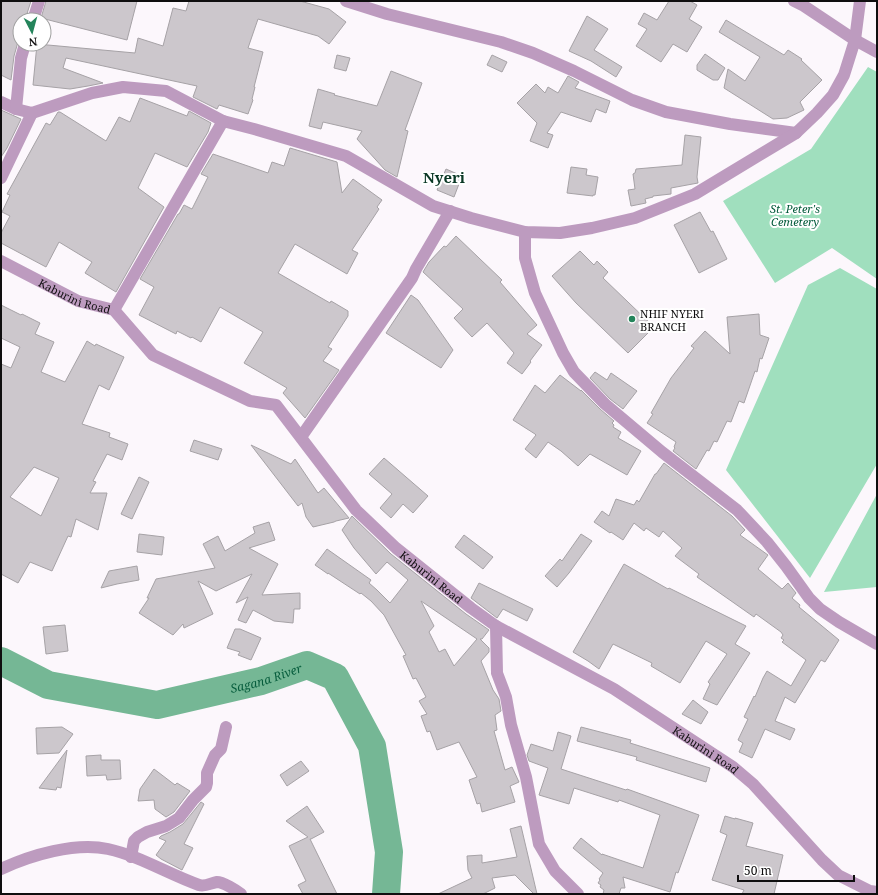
<svg xmlns="http://www.w3.org/2000/svg" width="878" height="895" font-family="'Noto Serif',serif">
  <rect width="100%" height="100%" fill="#fcf7fc"/>
  <!-- green -->
  <path fill="#a0dfbe" d="M868,67l9,5v207l-45,-31 -57,35 -52,-82 88,-52z
    M840,268l37,21v175l-67,114 -84,-108 82,-185z
    M877,494v93l-53,5z"/>
  <g fill="none" stroke-linecap="round" stroke-linejoin="round">
    <!-- river -->
    <path stroke="#75b795" stroke-width="28" id="s1" d="M1,661l47,24 109,20 104,-24 46,-16 28,12 37,69 17,106 -3,42"/>
  </g>
  <!-- building -->
  <path fill="#ccc7cc" stroke="#a6a2a6" fill-rule="evenodd" d="M1,1h30l-6,19h-5v18l-2,4 -4,14 -3,24 -10,-5z
    M46,1h91l-10,39 -86,-22z
    M189,1h111l29,8 17,13 -17,22 -11,-8 -60,-17 -10,29 15,4 -9,35h1l-3,12 1,1 -5,14 -29,-9 -2,4 -24,-12 4,-11 -131,-28 -3,10 40,15 -15,3 -18,3 -37,-4 4,-41 98,9 3,-15 25,8 10,-38 13,3z
    M669,1h21l7,4 -8,14 13,8 -15,25 -14,-8 -12,18 -25,-16 11,-17 -9,-5 6,-11 13,7z
    M587,16l21,13 -14,21 28,17 -6,10 -25,-16 -22,-10z
    M726,20l58,35 4,-5 14,9 -1,1 21,20 -22,22 4,8 -17,8 -14,1 -49,-31 4,-19 17,12 15,-24 -41,-25z
    M705,54l20,14 -7,12h-5l-16,-10v-5z
    M337,55l13,3 -4,13 -12,-3z
    M492,55l15,7 -5,10 -15,-7z
    M391,71l31,12 -17,47 3,1 -11,46 -12,-7 -28,-31 5,-8 -39,-9 -2,7 -12,-3 9,-37 17,5 -1,1 43,11z
    M568,76l11,6 -4,6 35,13 -4,12 -10,-4 -5,13 -30,-10 -14,21 6,2 -5,13 -18,-7 7,-18 -20,-20 19,-19 9,9 3,-6 10,6z
    M140,98l47,18 2,-5 22,12 -3,9 -21,35 -32,-14 -17,35 26,19 -48,85 -31,-19 7,-11 -33,-20 -13,25 -45,-24v-10l9,-17 -8,-4 8,-17 -3,-1 39,-71 4,2 8,-13h2l46,29 13,-24 11,5z
    M1,110l20,9 -14,29 -6,9z
    M685,135l16,2 -4,40 1,6 -27,5v6l-18,2v1l-8,2 1,4 -15,3 -3,-16 7,-1 -2,-15 2,-1 1,-4 46,-4z
    M290,148l47,14 5,31 11,-14 29,21 -5,7 2,2 -27,41 6,3 -11,21 -52,-30 -17,29 52,30 1,-2 17,10v5l-20,31 4,2 -9,12 16,9 -34,48 -22,-25 4,-5 -43,-25 19,-31 -43,-25 -19,35 -9,-5 -1,1 -14,-7 -1,3 -37,-19 15,-28 -14,-8 38,-65h1l5,-9 8,4 16,-32 -7,-3 12,-20 55,19 4,-11 12,4z
    M571,167l16,2 -1,6 12,2 -3,18h-2v1l-26,-3z
    M446,169l16,7 -8,21 -17,-7z
    M700,212l11,20 2,-1 14,28 -28,14 -25,-48z
    M456,236l46,44 -2,2 37,43 -10,9 15,11 -12,16 1,1 -9,12 -15,-11 7,-10 -27,-30 -15,14 -18,-19 9,-9 -40,-37 6,-10 15,-16 2,1z
    M580,251l14,14 3,-4 11,11 -5,6 51,49 -26,26 -52,-50 -24,-27z
    M411,295l7,5 35,50 -12,18 -55,-35z
    M1,305l20,10 1,-1 18,9 -5,11 19,8 -13,30 24,10 22,-41 8,5 1,-2 28,13 -15,33 -10,-5 -17,39 28,9 -1,4 19,7 -6,16 -15,-6 -14,27 3,1 -6,11h17l-9,37 -22,-11 -5,18 -3,-1 -16,35 -22,-9 -12,21 -17,-9v-210l10,4 9,-21 -19,-9zM34,467l25,11 -18,38 -31,-19z
    M759,314l1,21 9,3 -7,21 -2,-1 -3,14 -2,-1 -11,32 -5,-2 -8,21 -4,-1 -10,21 -3,-1 -5,10 -2,-1 -11,19 -23,-18 2,-3 -1,-1 2,-5 -29,-19 6,-9 -2,-1 20,-35 23,-30 -3,-2 14,-15 25,23 -3,-37z
    M595,372l12,8 4,-7 26,18 -14,18 -13,-10 -20,-21z
    M560,375l21,16v-1l19,19 14,12 -2,2 2,2 -1,2 8,5 -3,6 23,13 -14,24 -37,-21 -12,12 -17,-15 -13,-9 -12,16 -11,-9 11,-14 -1,-1 -22,-14 22,-35 10,8z
    M194,440l28,9 -4,11 -28,-9z
    M251,445l40,19 4,-5 23,34 6,-5 25,30 -13,3 -2,1 -21,5 -7,-10 -4,-14 -4,3z
    M384,458l44,38 -15,17 -10,-9 -12,14 -11,-10 12,-14 -23,-20z
    M664,463l68,53 13,14 -5,5 28,20 -10,14 24,20 6,-6 8,10 -4,5 8,7 -1,2 40,33 -14,22 -4,-2 -26,43 -10,-6 -10,24 20,8 -5,11 -25,-11 -13,29 -13,-6 4,-9 -5,-3 10,-21 -4,-2 10,-21 1,1 8,-19 4,-7 24,15 15,-26 -24,-18 2,-2 -3,-2 2,-3 -2,-3 -25,-18 -2,3 -57,-40 2,-3 -24,-18 7,-8 -19,-17 -4,6 -13,-9 -2,3 -10,-8 -11,17 -12,-8 -1,1 -16,-11 8,-11 7,5 7,-17 18,6 3,-5 2,2 16,-28h1z
    M139,477l10,5 -17,37 -11,-5z
    M352,516l39,38 75,60 23,16 -7,9h-2l9,9v4l-8,9 12,29 6,9 2,12 -6,4 2,15 -3,1 11,39 7,-3 7,15 -9,4 5,16 -33,10 -2,-9 -3,1 -8,-24 8,-3 -18,-35 -22,8 -7,-19 -3,1 -6,-16 6,-2 -8,-13 7,-4 -10,-19 -3,1 -10,-23 3,-1 -22,-40 -13,-14 -10,-8 -1,1 -32,-21v1l-13,-9 12,-16 44,31 -2,3 8,7 13,13 18,-23 -21,-18 -11,12 -22,-26 -12,-18zM421,601l56,38 -23,27 -9,-17 -6,3 -10,-20 5,-6z
    M269,522l6,18 -26,8 29,16 -16,31 38,-2v16h-6l-1,14 -19,-2 -21,-11 -7,13 -8,-3 10,-23 -12,6 16,-29 -36,17 -18,-10 15,33 -29,14 -1,-4 -10,11 -34,-22 10,-15h-2l9,-19 59,-11 -12,-24 15,-8 7,15 30,-18 -2,-6z
    M139,534l25,3 -2,18 -25,-3z
    M581,534l11,7 -23,32 -12,14 -12,-11 15,-17 2,2z
    M464,535l29,22 -10,12 -28,-22z
    M624,564l44,25 1,-1 77,38 -11,18 15,9 -33,52 -14,-6 7,-15 -2,-2 19,-28 -21,-13 -26,42 -29,-17 1,-3 -39,-19 -14,25 -11,-8 -15,-9z
    M137,566l2,14 -22,4 -16,4 8,-17z
    M479,583l54,26 -6,12 -24,-12 -6,9 -26,-20z
    M65,625l3,26 -22,3 -3,-27z
    M235,629h5l21,9 -10,22 -13,-5 2,-3 -13,-4z
    M693,700l15,12 -7,12 -19,-10z
    M62,727l11,7 -14,19 -22,1 -1,-26z
    M581,727l50,13 -1,3 80,25 -4,14 -70,-22 1,-3 -60,-16z
    M558,732l13,4 -10,33 65,21 1,-1 72,26 -21,58 -2,-1 -6,20 -47,-15 2,11h-4l-2,6h-16l1,-4 -4,-3 1,-2 -3,-2 2,-3 -1,-1 4,-6 -30,-25 8,-10 21,17v-1l41,14 17,-53 -41,-15 -1,2 -44,-14 -5,16 -30,-9 9,-27 -19,-7 -2,-6 4,-11 22,7z
    M67,750l-6,38 -4,-1 -1,3 -17,-2z
    M101,755v5h19l1,19 -14,1 -1,-5 -19,1 -1,-20z
    M301,761l8,10 -22,15 -7,-11z
    M154,769l21,16 2,-2 13,8 -16,21 -8,5 -11,-8 -1,-9 -16,1 2,-12z
    M201,802l3,2 -20,40 9,4 -11,22 -21,-11 -5,-4 10,-14 -7,-3 2,-2 9,-4 13,-8z
    M307,806l17,26 -13,7h-1l27,55h-34l-5,-9 8,-4 -17,-35 19,-9 -22,-16z
    M725,816l10,3v-1l18,5 -7,23 37,9 -9,39h-32l2,-4 -32,-10 15,-45 -7,-3z
    M521,826l16,68h-3l-19,-19 -23,3 3,10 -12,6h-45l34,-16 -4,-8 -1,-14 15,-1v8l35,-6 -7,-28z"/>
  <g fill="none" stroke-linecap="round" stroke-linejoin="round">
    <!-- street -->
    <g stroke="#bd9bbf" stroke-width="12">
      <path d="M346,1l41,13 114,28 32,11 41,18 58,29 34,12 64,12 66,9"/>
      <path d="M794,1l10,5 51,34 22,12"/>
      <path d="M33,20l6,-19"/>
      <path d="M1,102l15,7 16,4 60,-20 31,-6 43,4 57,30 31,8 92,27 87,50 38,12 54,14 35,1 32,-5 43,-10 60,-24 101,-61 21,-20 16,-18 11,-20 11,-35 5,-39"/>
      <path d="M16,109l5,-51 4,-14"/>
      <path d="M1,178l31,-65"/>
      <path d="M525,232v26l10,35 28,60 11,19 31,32 57,48 75,58 30,32 19,24 23,32 11,11 19,13 38,22"/>
      <path id="s2" d="M1,261l77,40 36,9 39,45 97,46 26,4 80,105 40,38 75,60 25,18 118,63 119,78 20,17 69,76 16,15 32,16 7,1"/>
      <path d="M114,310c37,-63 72,-126 109,-189"/>
      <path d="M301,437l111,-159 4,-9 34,-58"/>
      <path d="M496,626l1,47 9,24 5,28 15,52 13,67 16,27 23,23"/>
      <path d="M131,857l3,-16 4,-4 9,-5 19,-6 13,-8 14,-18 13,-13 1,-4v-10l8,-18 6,-6 5,-22"/>
      <path d="M1,869c30,-14 74,-27 107,-20 32,7 60,25 91,36 6,2 12,-2 18,-3 6,0 19,8 24,12"/>
    </g>
  </g>
  <!-- markers -->
  <circle fill="#24845b" stroke="#fff" stroke-width="1.5" cx="632" cy="319" r="4"/>
  <g text-anchor="middle" dominant-baseline="central" stroke-width="4" stroke-linejoin="round" paint-order="stroke">
    <!-- park labels -->
    <g font-size="11" font-style="italic" fill="#005939" stroke="#fff">
      <text x="795" y="208">St. Peter's<tspan x="795" dy="13">Cemetery</tspan></text>
    </g>
    <!-- street labels -->
    <g font-size="11" fill="#0f0e0f" stroke="#fff">
      <text stroke="none"><textPath href="#s2" startOffset="82">Kaburini Road</textPath></text>
      <text stroke="none"><textPath href="#s2" startOffset="550">Kaburini Road</textPath></text>
      <text stroke="none"><textPath href="#s2" startOffset="875">Kaburini Road</textPath></text>
    </g>
    <!-- poi labels -->
    <g font-size="11" fill="#0f0e0f" stroke="#fff" text-anchor="start">
      <text x="640" y="313">NHIF NYERI<tspan x="640" dy="13">BRANCH</tspan></text>
    </g>
    <!-- water labels -->
    <g font-size="12" font-style="italic" fill="#075d3d" stroke="#fff">
      <text stroke="none"><textPath href="#s1" startOffset="276">Sagana River</textPath></text>
    </g>
    <!-- district labels -->
    <g font-size="15" font-weight="bold" fill="#0a3825" stroke="#fff">
      <text x="444" y="177">Nyeri</text>
    </g>
  </g>
  <!-- border -->
  <rect width="878" height="895" fill="none" stroke="#0f0e0f" stroke-width="4"/>
  <!-- north arrow -->
  <g transform="translate(32 32) rotate(174)"><circle r="19" fill="#ffffff" stroke="#9f9f9f"/>
  <path d="M0-3L7 15L0 10L-7 15Z" fill="#24845b"/>
  <text y="-6" font-size="11" font-weight="bold" text-anchor="middle" fill="#0f0e0f">N</text>
  </g>
  <!-- scale -->
  <path d="M738 875v6h116v-6" fill="none" stroke="#0f0e0f" stroke-width="2"/>
  <text x="744" y="875" font-size="12" fill="#0f0e0f" stroke="#ffffff" stroke-width="3" paint-order="stroke">50 m</text>
</svg>
